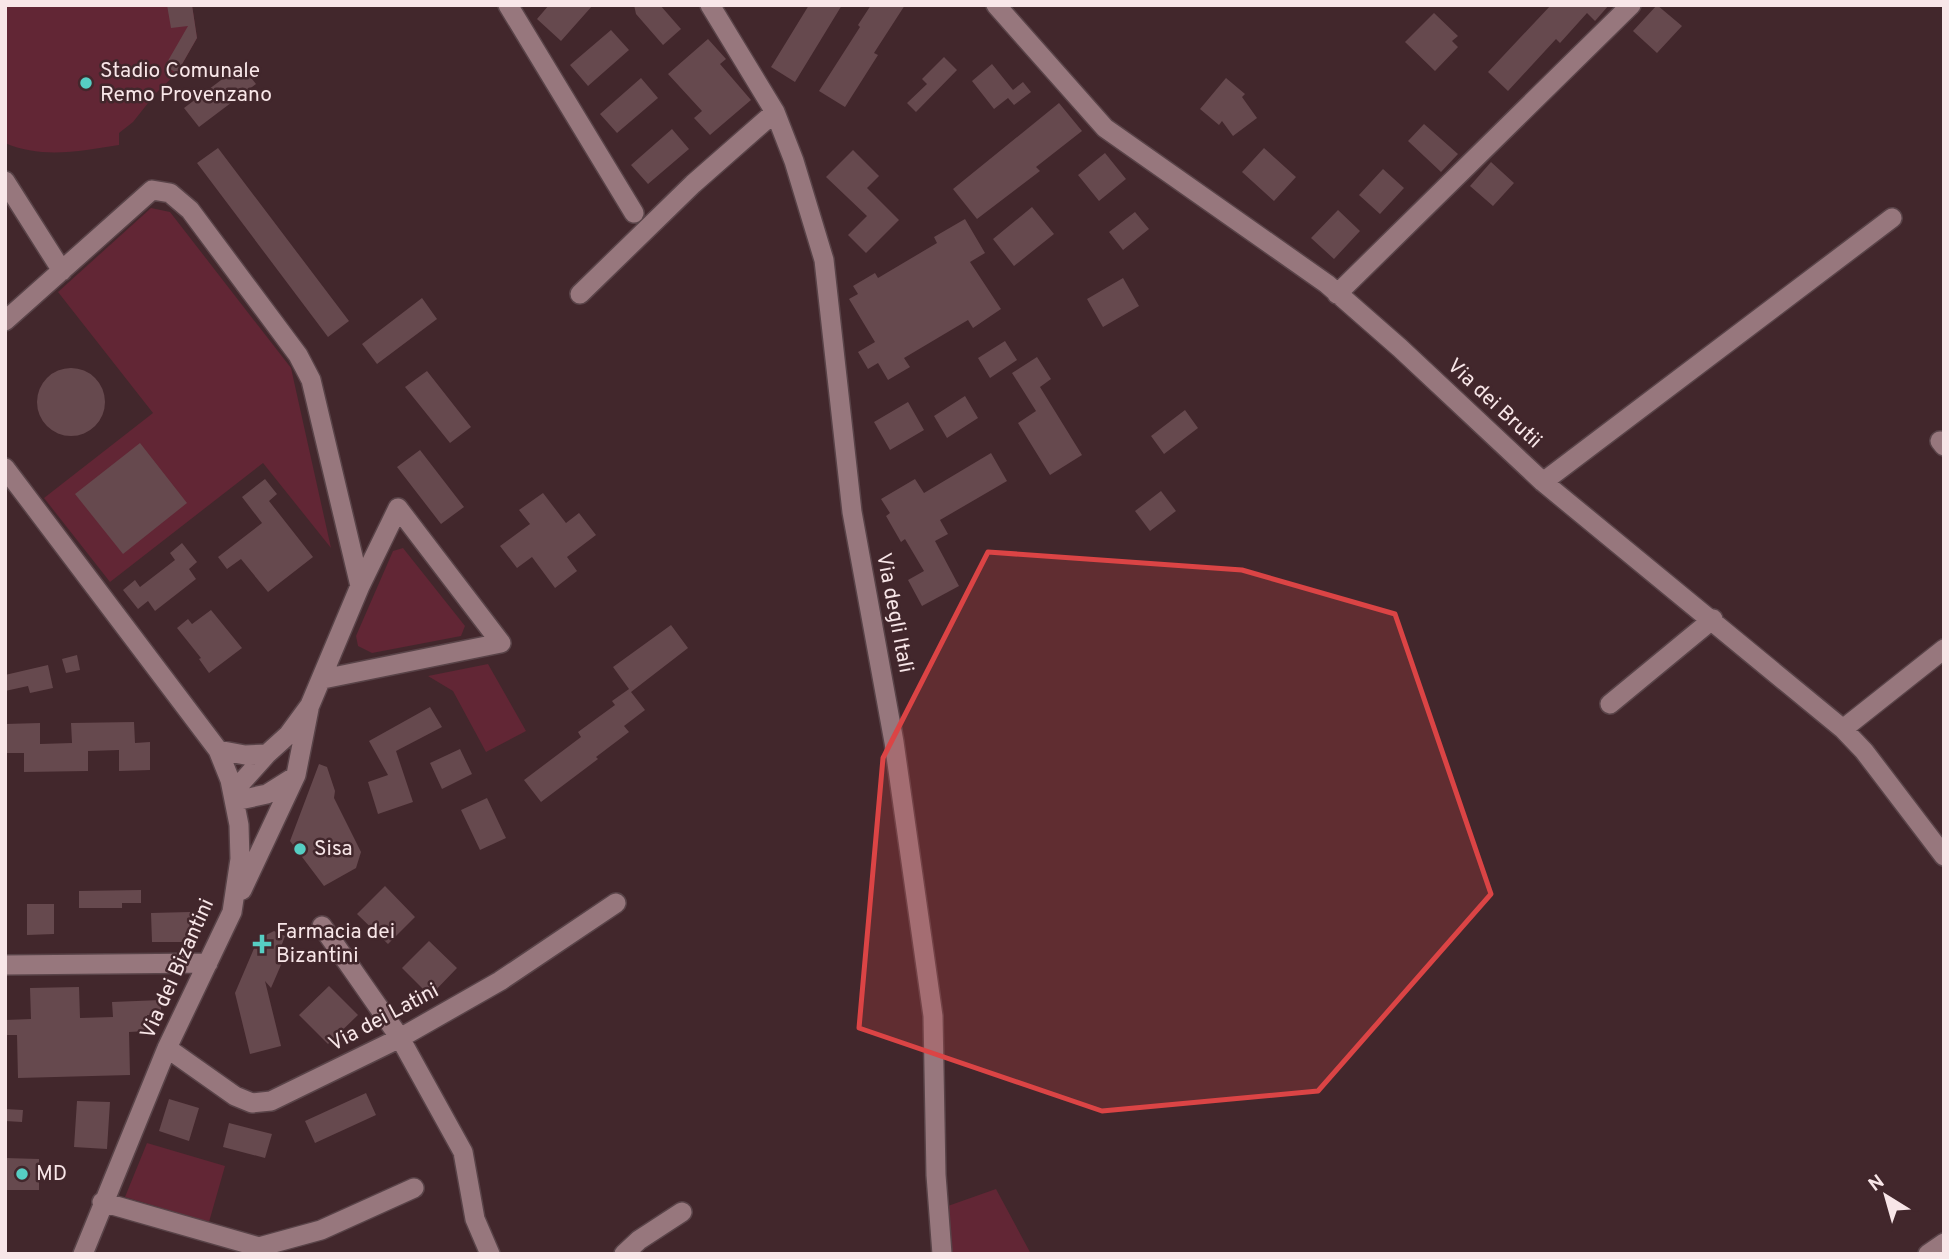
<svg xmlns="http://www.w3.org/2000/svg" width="1949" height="1259" font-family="Overpass,sans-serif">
  <rect width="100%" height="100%" fill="#42272c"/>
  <!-- green -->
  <path fill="#622635" d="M5,5h187l5,33 -20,35 -21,20 -23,29 -14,11v12c-38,6 -77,14 -114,-2z
    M151,208l19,4 121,156 40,180 -68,-85 -153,119 -66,-84 109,-85 -95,-121z
    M403,548l62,78 -4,10 -89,17 -14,-7 -2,-10 37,-85z
    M488,664l38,67 -40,21 -33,-61 -25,-15z
    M147,1143l78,23 -16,56 -84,-25z
    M996,1189l35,65h-80l-6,-47z"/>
  <!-- building -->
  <path fill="#66494e" d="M167,5h25l5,33 -20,35 -12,-7 23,-40 -17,2z
    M549,5h44l-32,36 -24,-22z
    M634,5h26l21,24 -18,16 -27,-31z
    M809,5h33l-47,77 -24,-15z
    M871,5h34l-31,48 4,2 -33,52 -26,-16 41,-64 -2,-2z
    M1551,5h58l-14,16 -8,-8 -27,30 -4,-4 -48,52 -20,-19z
    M1657,5l25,21 -25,27 -24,-22z
    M1434,13l24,23 -6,5 6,6 -23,24 -30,-29z
    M611,30l18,20 -41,36 -18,-21z
    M708,39l18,20 -6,5 31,36 -41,35 -16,-17 8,-7 -34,-37z
    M944,57l13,13 -41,42 -9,-9 20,-19 -5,-5z
    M992,64l21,26 10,-8 8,10 -17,13 -6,-7 -14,11 -22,-28z
    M241,65l15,19 -57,43 -15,-19z
    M641,78l17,20 -41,35 -17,-19z
    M1226,78l19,16 -3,3 15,21 -24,18 -11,-15 -3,4 -19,-16z
    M1059,103l23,28 -46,36 4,4 -63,48 -24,-30z
    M1424,124l34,30 -17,18 -33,-31z
    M672,129l17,20 -41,35 -17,-19z
    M218,148l131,173 -21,16 -131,-174z
    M1264,148l32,29 -22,24 -32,-29z
    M853,150l26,26 -12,12 32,32 -33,33 -18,-18 19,-19 -41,-39z
    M1105,153l21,26 -27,22 -21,-26z
    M1491,162l23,21 -21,23 -23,-20z
    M1383,169l21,19 -24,26 -21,-19z
    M1032,207l22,27 -40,32 -21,-27z
    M1338,210l22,21 -26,28 -23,-21z
    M1135,212l14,17 -26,21 -14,-18z
    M965,219l20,34 -15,9 31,47 -28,19 -5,-8 -64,38 6,9 -22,13 -10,-17 -10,6 -10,-17 17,-10 -26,-43 9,-5 -5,-8 22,-13 3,5 59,-35 -3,-6z
    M1123,278l16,28 -36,21 -16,-28z
    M422,298l15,21 -60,45 -15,-20z
    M1005,341l12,19 -27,18 -12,-20z
    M1037,357l14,22 -11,8 42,68 -32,20 -32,-52 18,-12 -24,-38z
    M37 402a34 34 0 1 1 68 0a34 34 0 1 1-68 0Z
    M427,371l44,56 -21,16 -45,-56z
    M965,396l13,22 -31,20 -13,-22z
    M908,402l16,28 -34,20 -16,-28z
    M1185,410l13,18 -34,26 -13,-18z
    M140,443l47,60 -64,51 -48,-60z
    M420,450l44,57 -23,17 -44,-57z
    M991,453l16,28 -67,39 8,14 -13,7 24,45 -37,20 -14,-26 16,-9 -19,-32 -4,3 -15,-26 4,-3 -9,-14 34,-20 9,14z
    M265,479l12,15 -8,7 44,56 -45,35 -27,-33 -14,10 -9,-12 44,-34 -20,-26z
    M1161,491l15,20 -26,20 -15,-20z
    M543,493l23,30 13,-10 17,22 -29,22 10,14 -22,17 -23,-31 -15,11 -17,-22 30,-22 -11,-14z
    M182,543l15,19 -8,7 7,10 -41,32 -7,-10 -10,8 -15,-19 12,-10 5,7 35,-27 -5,-7z
    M211,610l31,38 -33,25 -10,-14 2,-1 -24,-30 11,-9 4,5z
    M671,625l17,23 -57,44 14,18 -21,16 5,6 -33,25 2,2 -57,43 -17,-22 57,-43 -3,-5 37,-27 -3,-4 17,-12 -16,-22z
    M77,655l3,15 -14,3 -4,-14z
    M48,665l5,23 -23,5 -2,-7 -23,5v-16z
    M430,707l12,20 -46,24 17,51 -35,12 -10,-32 20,-7 -19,-34z
    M134,722l1,21 15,-1v28l-31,1v-21l-31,1v20l-64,1v-19h-19v-29l35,-1v21l32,-1 -1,-20z
    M460,749l12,25 -30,15 -12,-26z
    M319,764l8,3 8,24 -1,7 27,54 -5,16 -32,18 -34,-45z
    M487,798l19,40 -26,12 -19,-40z
    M385,886l30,31 -27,27 -31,-30z
    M141,890v13h-19v5h-43v-17z
    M27,904h27v30l-27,1z
    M190,912v30h-38l-1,-29z
    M274,931l11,5 -4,11 6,4 -16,37 -6,-7 16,65 -31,8 -15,-61 23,-54z
    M429,941l28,27 -27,28 -28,-28z
    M329,986l29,29 -30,29 -29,-29z
    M79,987l1,31 33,-1 -1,-15 49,-2v15h-14v16l-18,1 1,43 -112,3 -1,-43h-12v-15l26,-1 -1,-31z
    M366,1093l10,22 -61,28 -10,-22z
    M169,1099l30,9 -10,33 -30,-10z
    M77,1101l33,1 -3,47 -33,-2z
    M5,1109l18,1 -1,12 -17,-1z
    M229,1123l43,11 -7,24 -42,-11z
    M5,1158l34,1v31h-34z"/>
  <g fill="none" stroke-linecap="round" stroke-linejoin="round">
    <defs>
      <path id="minor" d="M508,5l126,208
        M710,5l65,107 19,49 30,99 28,252 42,230 39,274 3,159 6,79
        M996,5l109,123 222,156 73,64 143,134 300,247 21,22 80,105
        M5,181l57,90
        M580,294l113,-110 82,-72
        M1337,294l294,-289
        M5,321l147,-131 18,3 20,17 108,145 13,25 49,206
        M1940,441l4,5
        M5,468l213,282 12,30 9,45 1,34 -8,53 -65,136 -84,206
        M1543,482l349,-264
        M1610,704l103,-85
        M1843,729l101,-80
        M218,750l27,5 22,-1 21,-19 22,-30 50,-119 38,-78 103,135 -178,36
        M233,792l34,-38
        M235,801l32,-7 27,-17
        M242,890l54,-115 13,-66
        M322,926l78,112 63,114 12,67 15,35
        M5,965l203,-2
        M167,1048l68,48 17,7 19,-2 129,-63 100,-57 116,-78
        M102,1202l157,45 62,-17 93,-42
        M624,1254l15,-14 43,-28
        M1928,1254l16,-11"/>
    </defs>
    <!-- minor casing -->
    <use href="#minor" stroke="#594348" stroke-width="22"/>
    <!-- minor -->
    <use href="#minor" stroke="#97777d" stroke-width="19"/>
  </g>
  <!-- marked area -->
  <path fill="#db4445" fill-opacity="0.2" stroke="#db4445" stroke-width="5" stroke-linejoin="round" d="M988,552l254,18 153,44 96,280 -173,197 -216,20 -243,-83 24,-270z"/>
  <!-- markers -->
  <g fill="#56cec3" stroke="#42272c" stroke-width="2.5">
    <circle cx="86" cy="83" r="7"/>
    <circle cx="300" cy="849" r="7"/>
    <path d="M258.5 933.5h7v7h7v7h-7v7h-7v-7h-7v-7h7z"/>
    <circle cx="22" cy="1174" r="7"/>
  </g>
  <g text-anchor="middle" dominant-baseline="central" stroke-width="5" stroke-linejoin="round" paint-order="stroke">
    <!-- poi labels -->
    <g font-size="21" fill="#f8e6e8" stroke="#42272c" text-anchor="start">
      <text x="100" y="71">Stadio Comunale<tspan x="100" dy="24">Remo Provenzano</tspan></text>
      <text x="314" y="849">Sisa</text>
      <text x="276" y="932">Farmacia dei<tspan x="276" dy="24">Bizantini</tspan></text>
      <text x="36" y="1174">MD</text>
    </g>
    <!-- street labels -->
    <g font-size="21" fill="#f8e6e8" stroke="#42272c">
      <text transform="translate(1494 404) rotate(43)">Via dei Brutii</text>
      <text transform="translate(894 613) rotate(79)">Via degli Itali</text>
      <text transform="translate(178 969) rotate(-66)">Via dei Bizantini</text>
      <text transform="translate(384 1018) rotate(-28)">Via dei Latini</text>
    </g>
  </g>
  <!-- border -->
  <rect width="1949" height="1259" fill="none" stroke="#f8e6e8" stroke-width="14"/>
  <!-- north arrow -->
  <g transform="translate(1886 1196) rotate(323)" stroke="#42272c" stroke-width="5" paint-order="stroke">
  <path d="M0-5L12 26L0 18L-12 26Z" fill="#f8e6e8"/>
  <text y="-10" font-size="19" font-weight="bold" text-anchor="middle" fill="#f8e6e8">N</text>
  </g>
</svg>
